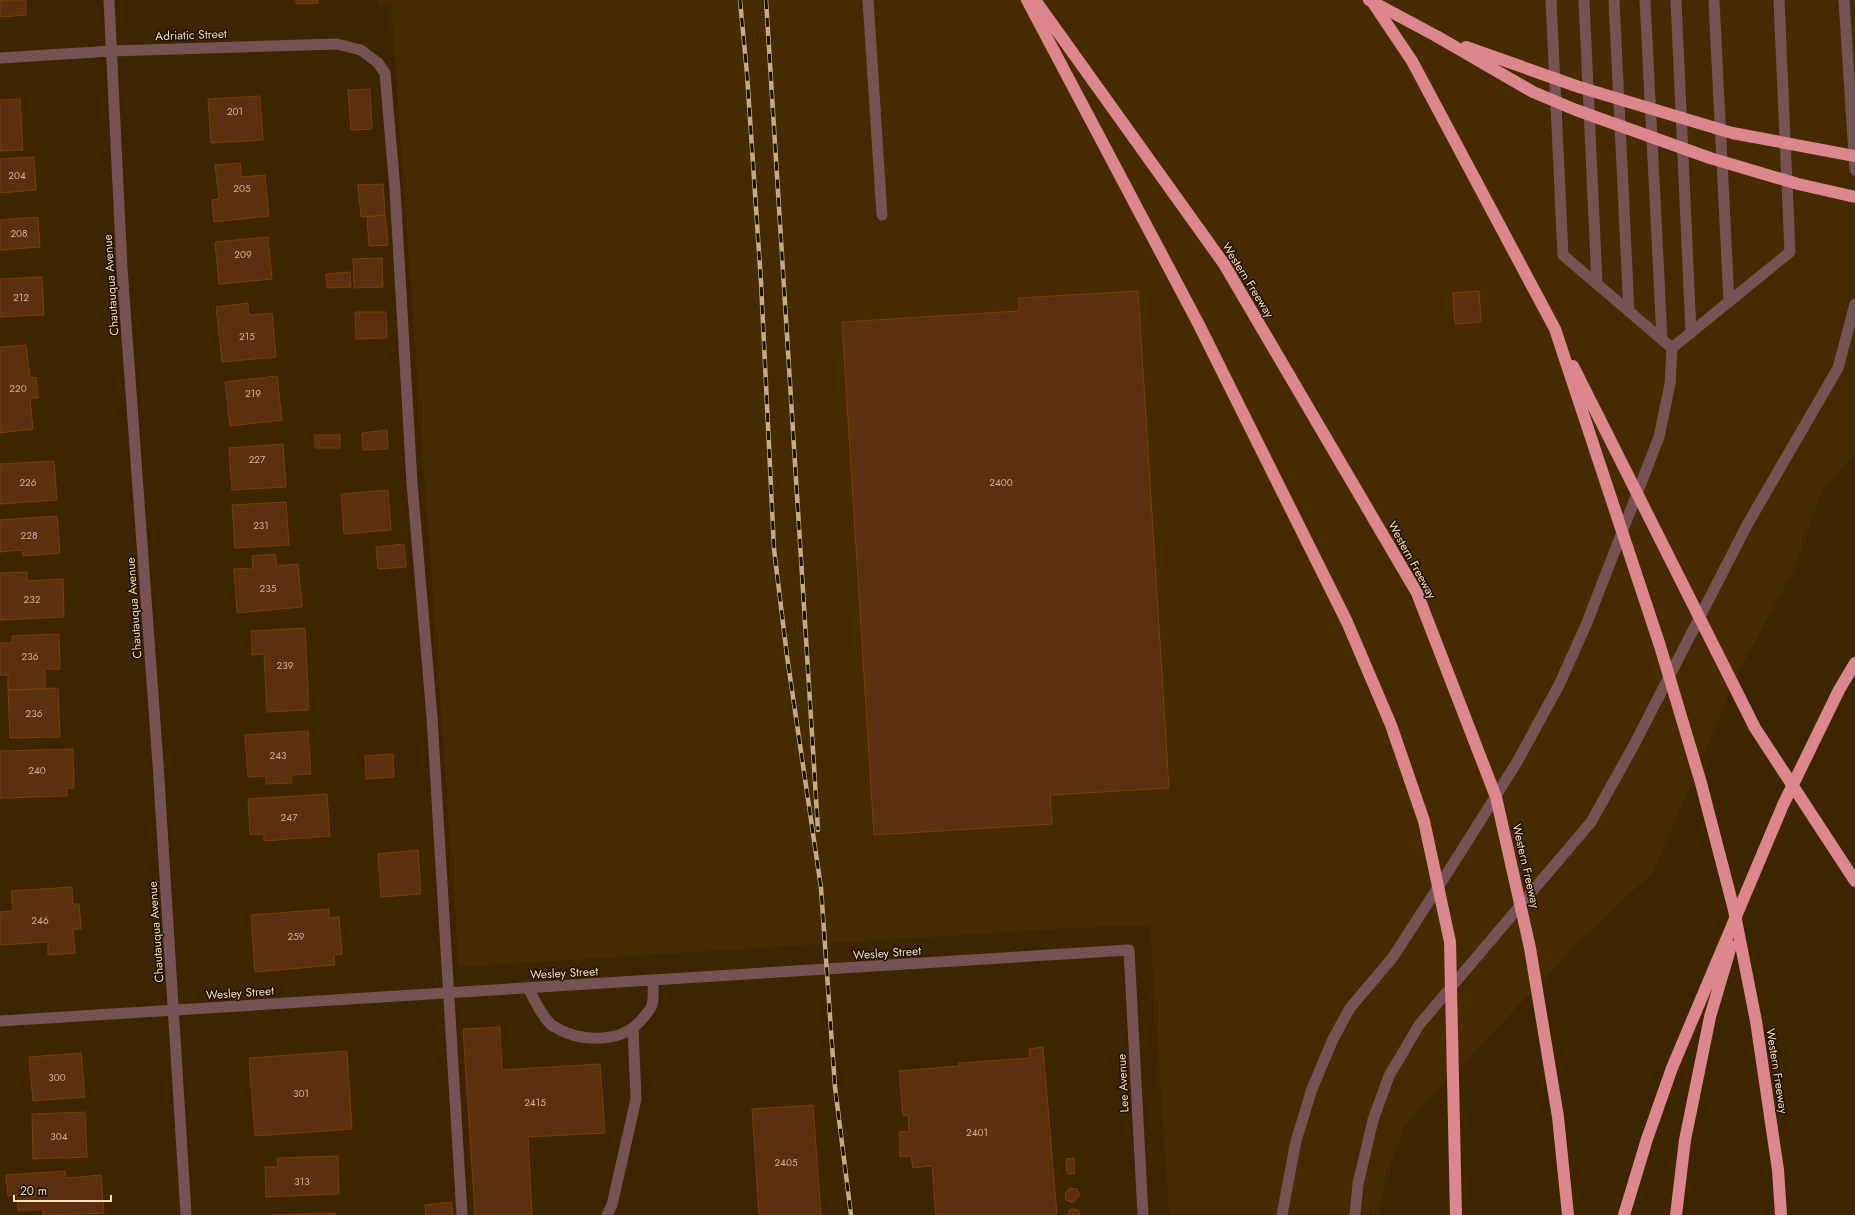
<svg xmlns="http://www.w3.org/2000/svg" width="1855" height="1215" font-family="Jost,sans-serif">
  <rect width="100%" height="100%" fill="#3d2500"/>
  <!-- built -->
  <path fill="#462b00" d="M378,0h1477v453l-33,38 -28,79 -54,99 -87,203 -77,73 -170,179 -21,55 -6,36h-210l-19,-290 -75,3 -616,39 -68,-963 -13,1z"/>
  <!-- building -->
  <path fill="#5a3011" stroke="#7c3e05" d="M0,0h26v15l-26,2z
    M296,0h22v3l-22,1z
    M370,89l2,40 -21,1 -3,-40z
    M260,96l3,44 -52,3 -3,-44z
    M20,99l3,51 -23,1v-51z
    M34,157l2,33 -36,3v-34z
    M240,163l2,14 23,-2 4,41 -55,6 -2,-22 7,-1 -4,-34z
    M383,184l2,31 -24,2 -3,-32z
    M385,215l3,30 -19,1 -2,-29z
    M38,217l2,30 -40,3v-30z
    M268,237l4,42 -53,5 -4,-42z
    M382,258l1,29 -29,1 -1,-29z
    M350,272l1,15 -24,1 -1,-14z
    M42,277l2,38 -44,2v-38z
    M1138,291l31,497 -119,7 2,29 -178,11 -32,-513 177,-11v-13z
    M1479,291l2,31 -26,2 -2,-31z
    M248,303l1,12 23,-2 4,44 -54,5 -6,-55z
    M355,312h31l1,26 -31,1z
    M26,345l4,33 6,-1 2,21h-8l3,31 -33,4v-86z
    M277,376l5,44 -52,6 -5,-44z
    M387,430l1,17 -1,2 -24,1 -1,-17z
    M315,435h25v13h-25z
    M283,444l3,43 -54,3 -3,-42z
    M54,461l3,39 -57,4v-40z
    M388,490l3,40 -47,4 -3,-40z
    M286,502l3,43 -54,3 -3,-43z
    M57,516l3,37 -37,3 -1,-6 -22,2v-32z
    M404,544l2,23 -28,2 -2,-22z
    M275,554l2,12 21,-2 4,43 -65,6 -3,-44 19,-1 -1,-12z
    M27,572v9l36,-2 1,38 -64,3v-47z
    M305,628l4,82 -42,2 -3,-58 -12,1 -1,-24z
    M59,634l1,35h-15v20l-37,1v-15h-8v-32h12v-7z
    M58,688l2,49 -50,1 -2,-48z
    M308,731l3,43 -20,1 1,8 -26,1v-8l-18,1 -3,-42z
    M73,749l1,39h-7v8l-67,2v-47z
    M393,754l1,23 -28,2 -1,-23z
    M327,794l3,42 -66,5v-7l-14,1 -2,-36z
    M418,850l3,44 -40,3 -3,-43z
    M72,887l1,17h6l2,25h-8l2,24 -27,2v-13l-48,3v-33l13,-1 -2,-20z
    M329,909v9l10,-1 3,37 -8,1 1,10 -80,7 -4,-57z
    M500,1027l2,43 98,-6 5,69 -77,4 4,78h-57l-12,-186z
    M1043,1047l14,168h-121l-4,-49 -19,2 -2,-12 -11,1 -1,-25 10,-1 -1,-16 -5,1 -4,-45 60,-5v-3l71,-5 -1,-9z
    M347,1051l5,78 -97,7 -6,-78z
    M81,1053l4,44 -52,4 -4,-44z
    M813,1105l8,110h-62l-7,-106z
    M85,1112l2,45 -54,2 -1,-45z
    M338,1156l1,38 -73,3 -1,-30h13l-1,-9z
    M1074,1158l1,16h-8l-1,-15z
    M65,1171l1,7 35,-3 3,38 -61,2v-6l-25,2 -1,-16 -9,1 -2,-21z
    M1070,1188l7,1 3,6 -7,8 -7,-3 -1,-7z
    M451,1202l2,13h-27l-1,-10z
    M1071,1209l7,1 2,5h-14z
    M336,1213v2h-63z"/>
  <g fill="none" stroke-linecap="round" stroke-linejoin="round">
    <!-- service -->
    <path stroke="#765255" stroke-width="11" d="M868,0l14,215
      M1551,0l12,255 109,93
      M1584,0l13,284
      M1614,0l15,312
      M1645,0l17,339
      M1676,0l15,333
      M1714,0l15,302
      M1844,0l11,170
      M378,63l7,10 10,117 17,293 20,234 30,498
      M528,988c7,12 14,30 25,38 27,17 70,18 90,-8 3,-4 8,-9 9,-13 2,-7 1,-17 1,-25
      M607,1215l5,-10 24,-106 -3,-71
      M1282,1215l14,-74 16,-52 21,-50 17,-31 43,-51 69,-107 55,-88 42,-77 27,-60 73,-188 11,-53 2,-36 118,-96 -11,-252
      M1355,1215l3,-31 15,-64 16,-44 30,-51 172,-203 43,-77 113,-220 91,-157 17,-64"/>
    <!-- minor -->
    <path stroke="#765255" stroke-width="11" d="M109,0l13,268 36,496 28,451
      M0,58l112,-7 225,-7 24,6 17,13
      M0,1021l1129,-71 14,265"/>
    <!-- motorway -->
    <path stroke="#dc868e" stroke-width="12" d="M1369,0l69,37
      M1778,1170l3,45
      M1624,1215l23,-76 25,-71 111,-263 56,-115 16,-27
      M1676,1215l9,-75 25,-123 21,-71"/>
    <defs>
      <path id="rail" d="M740,0l7,74 14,208 13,267 13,107 34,232 14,199 16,128
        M766,0l52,830"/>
    </defs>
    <!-- rail casing -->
    <use href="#rail" stroke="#c4aa87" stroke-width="4.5"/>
    <!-- rail -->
    <use href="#rail" stroke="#1e1000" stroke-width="3" stroke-dasharray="9" stroke-linecap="butt"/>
    <!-- motorway-bridge -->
    <path stroke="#dc868e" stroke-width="12" d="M1027,0l171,323 149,299 44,103 33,96 26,121 6,273
      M1035,0l189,264 193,329 79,204 34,151 28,169 10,98
      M1371,0l41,61 143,268 105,317 41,137 33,127 22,111 22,149
      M1438,37l95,55 43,18 134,48 88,26 57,13
      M1466,47l113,40 153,46 123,23
      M1573,366l182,362 100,153"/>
  </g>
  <g text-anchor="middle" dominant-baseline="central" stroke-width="3" stroke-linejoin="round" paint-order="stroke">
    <!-- number labels -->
    <g font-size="10" fill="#d0b291">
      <text x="235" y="111">201</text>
      <text x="17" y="175">204</text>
      <text x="242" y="188">205</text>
      <text x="19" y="233">208</text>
      <text x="243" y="254">209</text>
      <text x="21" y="297">212</text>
      <text x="247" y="336">215</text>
      <text x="18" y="388">220</text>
      <text x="253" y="393">219</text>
      <text x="257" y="459">227</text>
      <text x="28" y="482">226</text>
      <text x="1001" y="482">2400</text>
      <text x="261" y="525">231</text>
      <text x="29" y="535">228</text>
      <text x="268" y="588">235</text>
      <text x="32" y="599">232</text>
      <text x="30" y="656">236</text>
      <text x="285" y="665">239</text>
      <text x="34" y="713">236</text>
      <text x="278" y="755">243</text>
      <text x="37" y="770">240</text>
      <text x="289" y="817">247</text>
      <text x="40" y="920">246</text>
      <text x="296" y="936">259</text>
      <text x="57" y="1077">300</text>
      <text x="301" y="1093">301</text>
      <text x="535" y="1102">2415</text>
      <text x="977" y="1132">2401</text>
      <text x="59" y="1136">304</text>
      <text x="786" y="1162">2405</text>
      <text x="302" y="1181">313</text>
    </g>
    <!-- street labels -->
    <g font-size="12" fill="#f8debc" stroke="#1e1000">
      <text transform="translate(191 35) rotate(-2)">Adriatic Street</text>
      <text transform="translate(1248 280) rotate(58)">Western Freeway</text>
      <text transform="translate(111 285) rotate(-94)">Chautauqua Avenue</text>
      <text transform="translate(1412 560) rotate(61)">Western Freeway</text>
      <text transform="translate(134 608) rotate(-94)">Chautauqua Avenue</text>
      <text transform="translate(1526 866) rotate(77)">Western Freeway</text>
      <text transform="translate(156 932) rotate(-94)">Chautauqua Avenue</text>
      <text transform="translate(887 953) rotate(-4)">Wesley Street</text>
      <text transform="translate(564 973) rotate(-3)">Wesley Street</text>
      <text transform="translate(240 993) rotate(-4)">Wesley Street</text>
      <text transform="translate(1777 1071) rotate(81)">Western Freeway</text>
      <text transform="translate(1123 1083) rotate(-93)">Lee Avenue</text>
    </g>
  </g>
  <!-- scale -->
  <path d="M14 1195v6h97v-6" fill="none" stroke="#f8debc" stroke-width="2"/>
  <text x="20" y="1195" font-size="12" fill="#f8debc" stroke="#1e1000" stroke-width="3" paint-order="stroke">20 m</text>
</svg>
